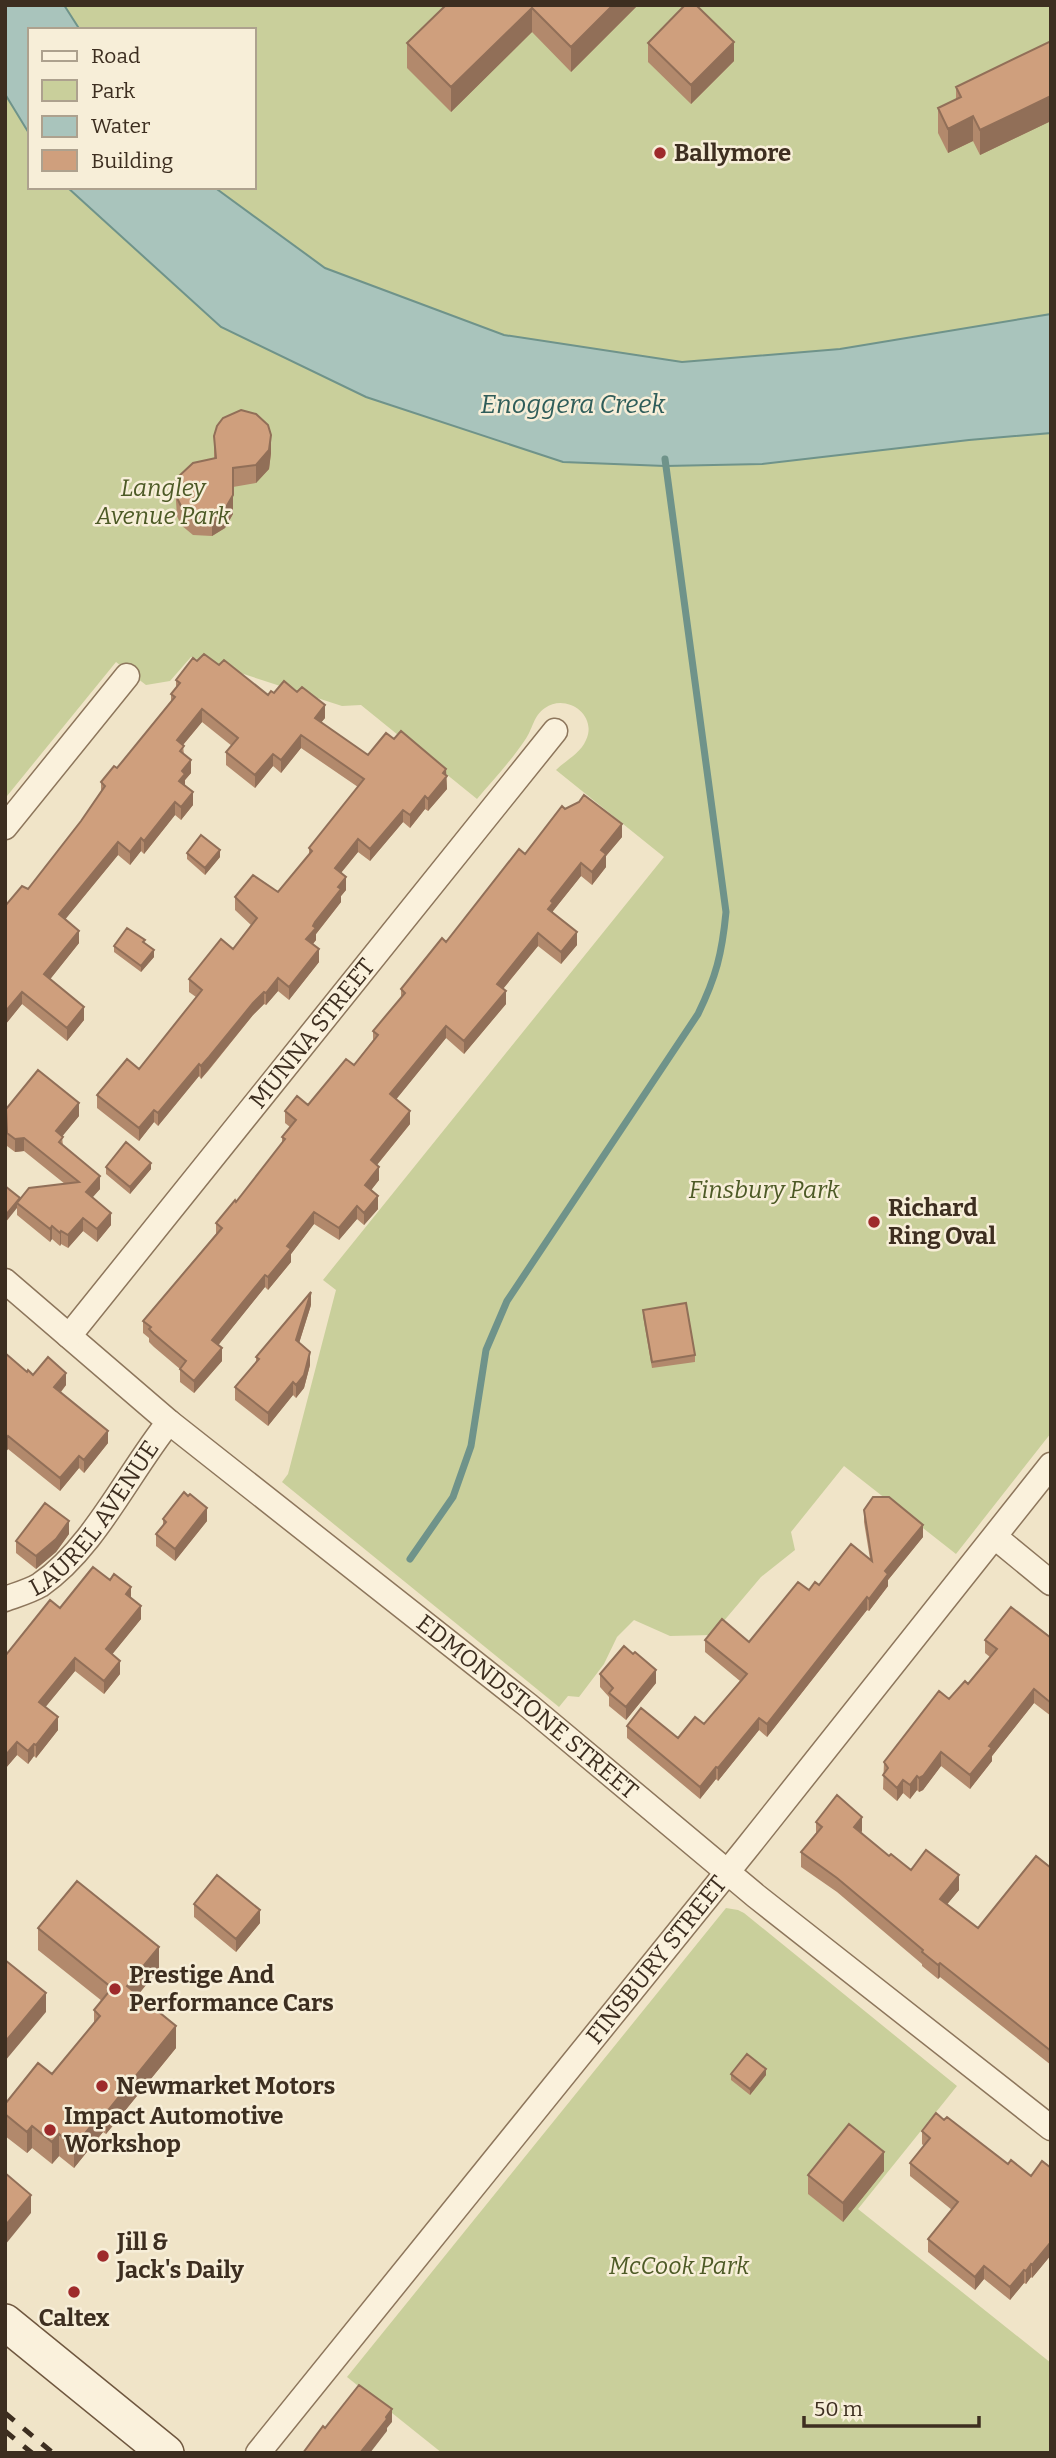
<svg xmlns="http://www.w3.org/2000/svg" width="1056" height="2458" font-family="Bitter,serif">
  <rect width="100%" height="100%" fill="#f0e4c8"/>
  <!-- green -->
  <path fill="#c9cf9b" d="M64,5h987v309l-211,35 -158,13 -178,-27 -179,-67 -111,-81h40v-157h-174z
    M5,94l25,41v52h37l154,140 748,113 82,-7v1000l-95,121 -112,-88 -53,66 4,18 -34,27 -49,58 -42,1 -36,-16 -17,17 -13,27 -25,33 -11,-1 -9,11 -277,-225 6,-8 48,-184 -13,-10 341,-423 -108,-87c10,-10 24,-16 30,-30 12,-25 -20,-47 -41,-32 -12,8 -12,21 -20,32 -14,21 -32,40 -48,59l-116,-94 -19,1 -151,-49 -21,24 -24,4 -30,-23 -109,134 -2,-2z
    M726,1908l12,2 6,3 213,173 -99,123 193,154v90h-609l-95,-76z"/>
  <!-- water -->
  <path fill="#a9c4bc" stroke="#6f938a" stroke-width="2" d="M5,5h59l16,25h-50v105l-25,-41z
    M67,187h147l111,81 179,67 178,27 158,-13 211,-35v119l-82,7 -207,24 -97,2 -102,-4 -197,-65 -145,-70z"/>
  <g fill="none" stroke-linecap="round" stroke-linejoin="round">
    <!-- stream -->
    <path stroke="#6f938a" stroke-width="7" d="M410,1559l43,-62 18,-51 15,-96 21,-49 191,-287c18,-37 24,-60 28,-102l-61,-453"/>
    <defs>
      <g id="minor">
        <path d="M5,827l122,-151"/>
        <path id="s1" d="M5,1281l164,141 360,284 227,190 295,232"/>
        <path id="s2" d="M69,1336l486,-605"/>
        <path d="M995,1537l56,46"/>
        <path id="s3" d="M5,1599c11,-4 25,-8 35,-14 54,-37 88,-112 129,-163"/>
        <path id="s4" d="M258,2453l488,-604 305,-384"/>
      </g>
      <path id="secondary" d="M5,2322l161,131"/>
    </defs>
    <!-- minor casing -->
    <use href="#minor" stroke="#8d765c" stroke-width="27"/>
    <!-- secondary casing -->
    <use href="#secondary" stroke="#6f573f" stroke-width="38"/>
    <!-- minor -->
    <use href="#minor" stroke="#faf1dc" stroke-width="24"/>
    <!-- secondary -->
    <use href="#secondary" stroke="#faf1dc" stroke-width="35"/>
    <!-- rail -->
    <path stroke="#3d2e20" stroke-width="5" stroke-dasharray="12 12" stroke-linecap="butt" d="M5,2413l48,40
      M5,2431l27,22"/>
  </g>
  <!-- wall -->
  <path fill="#b2896c" d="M446,5h192l-67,67 -39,-40 -81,80 -44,-44v-25z
    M1051,41v80l-71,34 -7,-14 -25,12 -10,-20v-25l18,-8v-13z
    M648,43l86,18 -43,43 -43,-42z
    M214,436l57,17 -2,16 -13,14 -23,4v27l-8,14 -13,8 -19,-1 -12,-10 -4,-9 -2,-30 39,-28z
    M197,661l22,4 49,30 6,-2 51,25 -4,4 47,33 26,-16 52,36 1,14 -19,22 -3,-2 -15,19 -7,-6 -33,39 -12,-9 -17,21 5,17 -5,6v6l-25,32v6l-3,4 6,18 -30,38 -11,-9 -12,14 -2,-1 -11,11 -44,55 -8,9 -2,-3 -41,50 -4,-4 -15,19 -42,-33v-13l42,-26 57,-72 -7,-5v-13l44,-30 18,-24 -16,-15v-13l43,-5 31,-38v-6l49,-61 -57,-39 -20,25 -8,-7 -18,22 -29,-23v-13l6,-6 -30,-24 -19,23 1,10 7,18 -6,7v6l8,19 -12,15 -6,-5 -31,39 -3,-3 -11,14 -12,-10 -53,64 14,24 -29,36 34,41 -17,21 -45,-37 -17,21v-119l23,-17 53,-68 20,-30v-9l16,-14 54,-67v-7l5,-6v-8z
    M565,809l57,28 -16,19v11l-14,18 -11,-9 -28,35v2l24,32 -16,19 -23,-18 -35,43 3,15 -42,50 -18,-16 -50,61 14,25 -33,41 2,15 -8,10 7,19 -14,16 -7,-6 -18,21 -25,-16 -23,30v8l-23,28 -3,-3 -47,58 4,16 -28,32 -14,-11v-13l-26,-22 -5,-5v-4l-6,-5v-12l73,-87v-11l20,-21 46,-59v-6l8,-10 -5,-4v-12l23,-6 46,-40 19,-25v-9l28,-33v-9l45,-47z
    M187,853l33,4 -15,18 -18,-16z
    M145,943l9,14 -13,15 -27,-20v-6z
    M6,1109l73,7 -17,20 1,10 37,43 -8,8 19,28 -14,17 -14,-11 -15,17 -7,-4 -1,2 -8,-7 -2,3 -33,-27v-7l-12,-22 15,13 45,-15 -41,-33 -9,1 -8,-6z
    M106,1167l45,2 -21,25 -24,-20z
    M311,1305l-12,38 11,22 -6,23 -8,10 -3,-3 -25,31 -33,-26v-13l21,-25v-5z
    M643,1310l52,45v7l-43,6 -9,-52z
    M5,1353l22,19 39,13 -5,7 47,51 -24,30 -5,-5 -19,23 -52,-42 -3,4z
    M864,1510l59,27 -35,43v6l-19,25 -2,-1 -100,127 -8,-7 -41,51 -2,-2 -16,20 -73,-61v-12l51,12 26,-14 36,-43 -35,-29v-12l44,2 60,-52 61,-31 -6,-37z
    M163,1519l44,2 -32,40 -19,-15v-12l7,-8z
    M69,1534l-13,18 -20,17 -20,-16v-12z
    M131,1598l10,21 -29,35 8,20 -16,20 -29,-23 -30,36 13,23 -22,28 -2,-2 -6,8 -11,-9 -12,14v-113l55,-48z
    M1051,1638v78l-17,-13 -42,53v5l-22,28 -29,-23 -18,24 -4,2 -2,-2 -7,9 -7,-6 -6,8 -14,-12 1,-27 65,-63 19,-15 22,-27 -5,-4v-13z
    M600,1674l56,9 -30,37 -17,-14v-9l-9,-10z
    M1051,1786v17l-2,-1v-14z
    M816,1822l46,9 -1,2 28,23 22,14 48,20 -12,14 31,24 73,-60v197l-111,-88 -2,2 -16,-13v-2l-85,-72 -36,-25v-15l15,-19z
    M194,1904l66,19 -24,29 -42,-35z
    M38,1928l121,41 -21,26 38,53 -70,86 -3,-2 -29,36 -15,-12 -7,8 -20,-16 -5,5 -22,-17v-32l47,-30 42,-50v-14l8,-9 -64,-51z
    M731,2074l35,1 -16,20 -19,-15z
    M922,2131l86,33 23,12 20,-8v87l-19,23 -1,-1 -5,7 -2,-1 -14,17 -26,-21 -9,11 -47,-38v-13l24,-29 -42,-34v-13l14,-17 -2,-2z
    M884,2171l-41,51 -35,-28v-19z"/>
  <!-- shaded-wall -->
  <path fill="#916f58" d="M613,5h25l-67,67v-25z
    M532,8v24l-81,80v-25z
    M734,42v19l-43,43v-19z
    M1051,96v25l-71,34v-25z
    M973,116v25l-25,12v-24z
    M271,435v18l-2,16 -13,14v-18z
    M233,468v46l-8,14 -13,8v-19z
    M325,705v13l-10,12v-12z
    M202,709v13l-25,30v-12z
    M301,735v13l-20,25v-13z
    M273,754v12l-18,22v-13z
    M191,760v13l-6,7v7l-6,-6 3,-10z
    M446,769l1,20 -19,22v-12z
    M193,792v13l-12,15v-13z
    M425,796v13l-15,19v-13z
    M175,802v13l-31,39v-13z
    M403,810v12l-33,39v-12z
    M622,824v13l-16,19v11l-14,18v-13l9,-22z
    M141,838v13l-11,14v-13z
    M358,839v13l-23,28v-12z
    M118,842v13l-59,72v-13z
    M220,850v7l-15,18v-7z
    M581,863v13l-28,35v4l-5,-6 3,-8z
    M346,877v13l-5,6v6l-25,32v6l-10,12v-13l7,-13 25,-39z
    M79,931v12l-35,44v-13z
    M577,932v13l-16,19v-12z
    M538,933v13l-41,50v-12z
    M319,949v13l-30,38v-13z
    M154,950v7l-13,15v-6z
    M278,978v13l-12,14v-12z
    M506,991v13l-42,50v-13z
    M22,992v12l-17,21v-13z
    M264,992v12l-11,11 -52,64v-13l52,-63z
    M84,1007v13l-17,21v-13z
    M446,1026v12l-56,69v-13z
    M199,1064v12l-41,50v-13z
    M79,1103v13l-23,28v-13z
    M154,1110v12l-15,19v-13z
    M410,1111v13l-39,48v-12z
    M24,1138v13l-9,1v-13z
    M151,1163v6l-21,25v-7z
    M379,1167v13l-14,18v-13z
    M100,1176v13l-14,16v-13z
    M378,1196v13l-14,16v-12z
    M20,1198l-3,5v5l-12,15v-7z
    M357,1206v13l-18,21v-12z
    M314,1212v12l-23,30v8l-23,28v-13l19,-31z
    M111,1213v12l-14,17v-13z
    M83,1218v13l-15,17v-13z
    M52,1226v13l-2,3v-13z
    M61,1231v13l-1,2v-13z
    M265,1275v12l-53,66v-13z
    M311,1292v13l-15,48v-13z
    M222,1348v13l-28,32v-12z
    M310,1352v13l-6,23 -8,10v-13z
    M66,1373v12l-12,15v-13z
    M293,1382v13l-25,31v-13z
    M108,1431v12l-24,30v-13z
    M8,1436v13l-3,4v-13z
    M79,1456v12l-19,23v-13z
    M207,1508v13l-32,40v-12z
    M69,1521v13l-13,18 -20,17v-13z
    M923,1525v12l-35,43v6l-19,25v-12l16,-28z
    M131,1587v13l-5,-6z
    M867,1597v13l-100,127v-13z
    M141,1606v13l-35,43v-13z
    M75,1658v13l-36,44v-13z
    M120,1661v13l-16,20v-13z
    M656,1670v13l-30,37v-13z
    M1034,1689v14l-42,53v5l-22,28v-14l19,-29z
    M58,1717v13l-22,28v-13z
    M759,1718v12l-41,51v-13z
    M17,1742v13l-12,14v-13z
    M34,1744v12l-6,8v-13z
    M941,1752v14l-18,24 -4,2v-14z
    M716,1767v12l-16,20v-12z
    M917,1776v14l-7,9v-14z
    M903,1780v13l-6,8v-13z
    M862,1817v14l-8,10v-14z
    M959,1875v15l-19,23v-14z
    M260,1910v13l-24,29v-13z
    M159,1947v22l-32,39v-22z
    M940,1963v14l-2,2v-14z
    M46,1993v19l-41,49v-19z
    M176,2026v22l-70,86v-21z
    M766,2069v6l-16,20v-6z
    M103,2111v21l-29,36v-21z
    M32,2126v22l-5,5v-21z
    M59,2134v22l-7,8v-22z
    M884,2152v19l-41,51v-19z
    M31,2195v18l-26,32v-19z
    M1051,2242v13l-19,23v-13z
    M1031,2264v13l-5,7v-13z
    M984,2266v13l-9,11v-13z
    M1024,2270v13l-14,17v-13z
    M392,2409v13l-5,6v3l-17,22h-10z"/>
  <!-- building -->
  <path fill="#cf9f7d" stroke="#916f58" stroke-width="2" d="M446,5h167l-42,42 -39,-39 -81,79 -44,-44z
    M685,5h11l38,37 -43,43 -43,-42z
    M1051,41v55l-71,34 -7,-14 -25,13 -10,-21 23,-11 -5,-10z
    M241,410l15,4 12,11 3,10 -2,15 -13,15 -23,3v27l-8,14 -13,8 -19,-1 -12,-10 -4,-8 -2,-12 3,-9 15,-14 23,-5 -2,-22 3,-10 6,-8z
    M204,654l15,11 5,-5 44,35 3,-4 3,2 10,-12 13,11 5,-5 23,18 -10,13 53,37 18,-22 8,6 7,-8 45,38 -3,4 4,3 -19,23 -3,-3 -15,19 -7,-5 -33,39 -12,-10 -23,29 11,9 -8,10 3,2 -26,33 -2,4 3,2 -10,11 13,10 -30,38 -11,-9 -12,15 -2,-1 -11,11 -44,54 -8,9 -2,-2 -41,49 -4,-3 -15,18 -42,-33 30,-36 12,10 63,-79 -13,-11 32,-40 12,10 24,-31 -22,-21 18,-22 25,17 34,-41 -3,-3 55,-69 -63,-44 -20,25 -8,-6 -18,21 -29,-23 12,-14 -36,-29 -25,31 7,6 -4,5 11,9 -9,11 3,3 -6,7 14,11 -12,15 -6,-5 -31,39 -3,-3 -11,14 -12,-10 -59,72 20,17 -35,43 40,33 -17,21 -45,-36 -17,20v-106l17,-20 6,3 53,-68 24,-35 -4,-4 13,-16 3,2 58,-71 -4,-3 9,-11 -4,-3 17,-22 4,3z
    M584,795l38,29 -21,26 5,4 -14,18 -11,-9 -30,38 2,2 -5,6 29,23 -16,20 -23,-19 -41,51 9,7 -42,50 -18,-15 -56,68 20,17 -39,49 8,7 -14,18 13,11 -14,17 -7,-7 -18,22 -25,-16 -27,34 4,3 -23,28 -3,-2 -53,65 10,8 -28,33 -14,-12 6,-8 -32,-27 -5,-5 2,-2 -8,-6 79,-93 -6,-5 19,-23 1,2 49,-63 -3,-2 14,-17 -11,-9 12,-15 11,9 38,-46 8,6 24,-30 -5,-4 32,-38 -4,-4 41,-51 4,4 73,-93 6,5 37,-48 3,3 14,-7z
    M201,835l19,15 -15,18 -18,-15z
    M127,928l18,12 -2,2 11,8 -13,16 -27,-20z
    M38,1070l41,33 -23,28 7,6 -4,5 41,34 -14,16 25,21 -14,16 -14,-11 -15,17 -7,-4 -1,2 -8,-7 -2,3 -33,-26 12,-15 50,-6 -55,-44 -9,1 -8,-6 -1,-24z
    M126,1142l25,21 -21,24 -24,-20z
    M5,1186l15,12 -15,18z
    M311,1292l-15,48 14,12 -6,23 -8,10 -3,-3 -25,31 -33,-26 24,-28 -3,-2z
    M686,1303l9,52 -43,7 -9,-52z
    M5,1353l22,19 1,-2 5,5 15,-18 18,16 -12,14 54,44 -24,29 -5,-4 -19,22 -52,-42 -3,4z
    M184,1492l4,4 2,-2 17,14 -32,41 -19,-15 10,-12 -3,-3z
    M873,1497h16l34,28 -38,46 3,3 -19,25 -2,-2 -100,127 -8,-6 -41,50 -2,-1 -16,20 -73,-61 14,-18 37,30 17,-21 9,7 43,-50 -42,-34 17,-21 27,23 49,-60 11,8 6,-8 4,3 32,-41 21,17 -8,-51z
    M45,1503l24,18 -13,18 -20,17 -20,-15z
    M93,1567l17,13 4,-6 17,13 -5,7 15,12 -35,43 14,12 -16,20 -29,-23 -36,44 19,15 -22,28 -2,-1 -6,7 -11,-9 -12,14v-100l45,-56 10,8z
    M1011,1607l40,31v65l-17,-14 -45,57 3,2 -22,27 -29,-23 -18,24 -4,2 -2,-2 -7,9 -7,-5 -6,8 -14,-13 5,-7 -4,-6 55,-71 10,8 16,-18 3,3 29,-35 -12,-9z
    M624,1646l9,8 2,-2 21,18 -30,37 -17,-14 4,-5 -13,-14z
    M837,1795l25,22 -8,10 35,29 2,-2 20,16 15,-20 33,25 -19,24 38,29 58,-72 15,12v183l-111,-88 -2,2 -16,-13 1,-2 -86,-72 -36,-26 21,-25 -6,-5z
    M217,1875l43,35 -24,29 -42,-35z
    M77,1881l82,66 -32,39 49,40 -70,87 -3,-2 -29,36 -15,-13 -7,8 -20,-16 -5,6 -22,-18v-10l33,-41 14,11 48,-58 -6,-6 18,-22 -74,-60z
    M5,1960l41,33 -41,49z
    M747,2054l19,15 -16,20 -19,-15z
    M936,2113l8,7 3,-3 61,47 3,-4 20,16 11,-15 9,7v74l-19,23 -1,-1 -5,7 -2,-1 -14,17 -26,-21 -9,11 -47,-38 30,-37 -48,-39 20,-25 -8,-7z
    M849,2124l35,28 -41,51 -35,-28z
    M5,2173l26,22 -26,31z
    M359,2385l33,24 -6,8 1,2 -27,34h-57l20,-27 2,2z"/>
  <!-- markers -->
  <g fill="#9e2a2b" stroke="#f7eed8" stroke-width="2.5">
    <circle cx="660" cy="153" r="7"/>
    <circle cx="874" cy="1222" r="7"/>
    <circle cx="115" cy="1989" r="7"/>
    <circle cx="102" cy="2086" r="7"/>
    <circle cx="50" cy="2130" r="7"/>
    <circle cx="103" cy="2256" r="7"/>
    <circle cx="74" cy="2292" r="7"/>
  </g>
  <g text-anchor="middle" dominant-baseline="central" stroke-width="5" stroke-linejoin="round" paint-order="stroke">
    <!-- poi labels -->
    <g font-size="24" font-weight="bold" fill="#3d2e20" stroke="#f7eed8" text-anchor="start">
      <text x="674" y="153">Ballymore</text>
      <text x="888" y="1208">Richard<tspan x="888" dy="28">Ring Oval</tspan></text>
      <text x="129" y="1975">Prestige And<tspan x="129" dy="28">Performance Cars</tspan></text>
      <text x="116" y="2086">Newmarket Motors</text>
      <text x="64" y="2116">Impact Automotive<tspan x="64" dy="28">Workshop</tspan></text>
      <text x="117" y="2242">Jill &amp;<tspan x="117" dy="28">Jack's Daily</tspan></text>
      <text x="74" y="2318" text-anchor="middle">Caltex</text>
    </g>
    <!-- park labels -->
    <g font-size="24" font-style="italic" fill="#4d5a26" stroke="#f7eed8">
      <text x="163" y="488">Langley<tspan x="163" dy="28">Avenue Park</tspan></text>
      <text x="764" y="1190">Finsbury Park</text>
      <text x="679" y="2266">McCook Park</text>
    </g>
    <!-- street labels -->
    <g font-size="24" fill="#3d2e20" stroke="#f7eed8">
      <text stroke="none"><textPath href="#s2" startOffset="388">MUNNA STREET</textPath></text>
      <text stroke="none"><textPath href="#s3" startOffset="124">LAUREL AVENUE</textPath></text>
      <text stroke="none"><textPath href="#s1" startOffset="674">EDMONDSTONE STREET</textPath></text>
      <text stroke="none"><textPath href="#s4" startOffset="634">FINSBURY STREET</textPath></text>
    </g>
    <!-- water labels -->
    <g font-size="26" font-style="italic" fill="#2f5d5a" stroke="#f7eed8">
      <text x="573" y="404">Enoggera Creek</text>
    </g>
  </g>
  <!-- border -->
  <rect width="1056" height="2458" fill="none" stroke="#3d2e20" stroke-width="14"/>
  <!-- legend -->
  <rect x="28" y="28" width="228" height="161" fill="#f7eed8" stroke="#ada18e" stroke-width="2"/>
  <rect x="42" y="51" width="35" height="10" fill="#faf1dc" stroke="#ada18e" stroke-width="2"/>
  <text x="91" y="63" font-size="21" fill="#3d2e20">Road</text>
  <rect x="42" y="80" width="35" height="21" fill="#c9cf9b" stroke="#ada18e" stroke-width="2"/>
  <text x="91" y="98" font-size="21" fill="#3d2e20">Park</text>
  <rect x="42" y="116" width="35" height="21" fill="#a9c4bc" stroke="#ada18e" stroke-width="2"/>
  <text x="91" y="133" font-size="21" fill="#3d2e20">Water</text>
  <rect x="42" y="150" width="35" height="21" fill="#cf9f7d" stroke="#ada18e" stroke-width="2"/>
  <text x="91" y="168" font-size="21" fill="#3d2e20">Building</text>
  <!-- scale -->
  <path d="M804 2416v10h175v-10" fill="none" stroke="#3d2e20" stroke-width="3.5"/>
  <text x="814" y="2416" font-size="21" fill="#3d2e20" stroke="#f7eed8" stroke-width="5" paint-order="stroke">50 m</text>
</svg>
